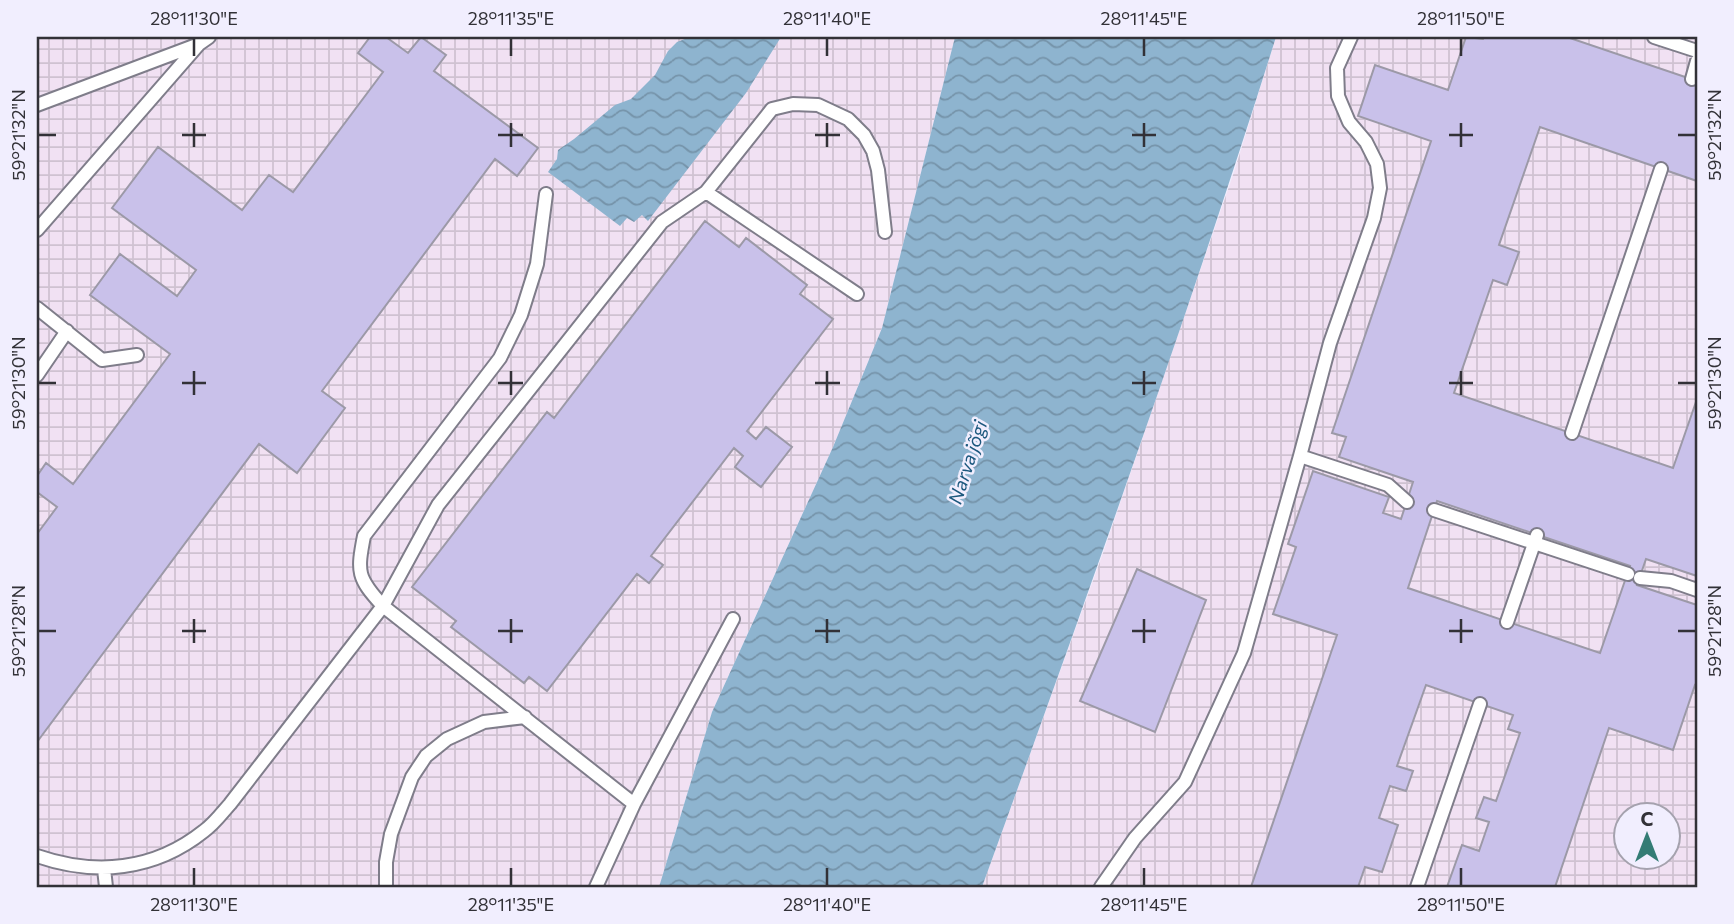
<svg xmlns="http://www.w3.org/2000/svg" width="1734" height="924" font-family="Commissioner,sans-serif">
  <defs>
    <pattern id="industrial-grid" width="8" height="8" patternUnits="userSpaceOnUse" patternTransform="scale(1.75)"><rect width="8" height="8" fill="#f1e1f3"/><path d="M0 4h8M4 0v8" fill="none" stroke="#cfc2d1"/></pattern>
    <pattern id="water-waves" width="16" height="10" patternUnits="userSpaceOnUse" patternTransform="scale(1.75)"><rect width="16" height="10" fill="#8eb4cf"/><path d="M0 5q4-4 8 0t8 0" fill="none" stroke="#7593a9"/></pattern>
  </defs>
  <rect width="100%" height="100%" fill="#f1eefe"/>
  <!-- industrial -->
  <path fill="url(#industrial-grid)" fill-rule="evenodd" d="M37,37h918l-73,291 -49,119 -121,265 -53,175h-622z
    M1276,37h421v850h-715l121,-334 131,-381zM1626,816h42v42h-42z"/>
  <!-- water -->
  <path fill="url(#water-waves)" d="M690,37h91l-35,56 -98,128 -6,-6 -8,7 -7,-4 -7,8 -72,-54 9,-13 1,-9 16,-11 41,-34 16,-6 24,-24 13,-24 9,-9z
    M955,37h321c-90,286 -192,568 -294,850h-323l53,-175 121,-265 49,-119z"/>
  <!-- building -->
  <path fill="#c9c1ea" stroke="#9c99a7" stroke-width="2" fill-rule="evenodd" d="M370,37h16l22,16 13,-16 25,18 -12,16 104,77 -21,28 -22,-17 -173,232 23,17 -48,65 -38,-29 -222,298v-208l20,-27 -20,-15v-16l9,-13 27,21 97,-130 -80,-59 30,-41 57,42 19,-26 -84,-62 46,-61 84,63 27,-35 24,17 90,-120 -25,-19z
    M1466,37l17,2 1,-2h83l130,44v100l-157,-54 -41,118 20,7 -12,33 -14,-5 -39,113 219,75 24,-69v177l-51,-17 -9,26 60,20v81l-2,-1 -22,65 -64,-22 -54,159h-108l15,-42 17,6 10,-29 -13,-4 8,-21 12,4 24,-68 -12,-4 5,-14 -87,-30 -29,81 16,5 -7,20 -16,-5 -11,32 19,7 -16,47 -17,-5 -7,20h-107l86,-252 -64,-21 23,-67 -8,-3 25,-73 76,26 -6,16 18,6 12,-37 -74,-25 7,-20 -14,-4 99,-292 -73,-25 17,-51 73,25zM1437,501l193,65 -30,87 -192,-65z
    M705,221l34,26 7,-9 61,47 -7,9 33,25 -86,112 9,8 10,-12 26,20 -31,40 -26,-20 8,-11 -9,-8 -83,108 12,9 -14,18 -12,-9 -90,117 -18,-14 -5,6 -73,-56 5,-6 -44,-34 135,-175 7,6z
    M1137,569l69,31 -51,132 -75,-31z"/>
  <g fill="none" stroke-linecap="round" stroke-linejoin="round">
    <defs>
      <path id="service" d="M1654,37l43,14
        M1692,79l5,-18
        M37,105l162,-61 10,-7
        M706,192l151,102
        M546,194l-9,70 -16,51 -21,43 -136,178c-7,36 -7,42 19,70l55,-101 224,-283 44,-30 66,-83 21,-5 25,1 30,14 16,16 9,16 5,19 7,62
        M37,230l162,-186
        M37,308l65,52 35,-5
        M37,375l30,-44
        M1572,433l89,-264
        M1300,456l88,29 19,17
        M1434,510l194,64
        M1640,578l31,3 26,9
        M1507,622l30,-87
        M37,856c58,20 117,15 167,-25 10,-7 18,-18 26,-27l153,-198 251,198
        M104,869l2,18
        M386,887v-25l5,-28 21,-57 14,-21 21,-17 37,-17 41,-5
        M596,887l38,-83 99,-185
        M1101,887l34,-49 50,-56 59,-129 56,-197 30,-113 44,-125 6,-30 -3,-24 -11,-22 -17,-20 -11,-26 -1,-28 14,-31
        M1417,887l63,-183"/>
    </defs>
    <!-- service casing -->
    <use href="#service" stroke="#7f7d8a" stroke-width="16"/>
    <!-- service -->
    <use href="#service" stroke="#fff" stroke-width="12"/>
  </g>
  <!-- ticks -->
  <path fill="none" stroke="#323137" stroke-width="2.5" d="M194,38v18M511,38v18M827,38v18M1144,38v18M1461,38v18M194,123v24M511,123v24M827,123v24M1144,123v24M1461,123v24M38,135h18M182,135h24M498,135h25M815,135h25M1132,135h24M1449,135h24M1678,135h18M194,371v24M511,371v24M827,371v24M1144,371v24M1461,371v24M38,383h18M182,383h24M498,383h25M815,383h25M1132,383h24M1449,383h24M1678,383h18M194,619v24M511,619v24M827,619v24M1144,619v24M1461,619v24M38,631h18M182,631h24M498,631h25M815,631h25M1132,631h24M1449,631h24M1678,631h18M194,868v18M511,868v18M827,868v18M1144,868v18M1461,868v18"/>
  <g text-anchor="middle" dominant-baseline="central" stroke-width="5" stroke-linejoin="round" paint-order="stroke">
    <!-- water labels -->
    <g font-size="19" font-style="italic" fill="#1c587e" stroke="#f1eefe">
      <text transform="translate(967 462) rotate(-72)">Narva jõgi</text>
    </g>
  </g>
  <!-- border -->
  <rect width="1734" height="924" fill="none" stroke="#f1eefe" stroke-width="77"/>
  <!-- north arrow -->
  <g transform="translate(1647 836)"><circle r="33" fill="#f1eefe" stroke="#a5a2ae" stroke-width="2"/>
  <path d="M0-5L12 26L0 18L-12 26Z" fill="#347c75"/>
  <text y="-10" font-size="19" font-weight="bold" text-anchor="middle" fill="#323137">С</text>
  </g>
  <rect x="38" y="38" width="1658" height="848" fill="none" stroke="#323137" stroke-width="2.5"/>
  <g font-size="18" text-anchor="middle" fill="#323137">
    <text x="194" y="25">28°11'30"E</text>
    <text x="511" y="25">28°11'35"E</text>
    <text x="827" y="25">28°11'40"E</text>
    <text x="1144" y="25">28°11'45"E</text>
    <text x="1461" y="25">28°11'50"E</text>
    <text transform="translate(19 135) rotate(-90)" y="6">59°21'32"N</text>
    <text transform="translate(1715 135) rotate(-90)" y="6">59°21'32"N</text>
    <text transform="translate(19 383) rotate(-90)" y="6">59°21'30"N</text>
    <text transform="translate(1715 383) rotate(-90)" y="6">59°21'30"N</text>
    <text transform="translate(19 631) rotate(-90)" y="6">59°21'28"N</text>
    <text transform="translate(1715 631) rotate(-90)" y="6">59°21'28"N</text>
    <text x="194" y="911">28°11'30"E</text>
    <text x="511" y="911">28°11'35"E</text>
    <text x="827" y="911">28°11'40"E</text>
    <text x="1144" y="911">28°11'45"E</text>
    <text x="1461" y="911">28°11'50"E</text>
  </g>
</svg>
